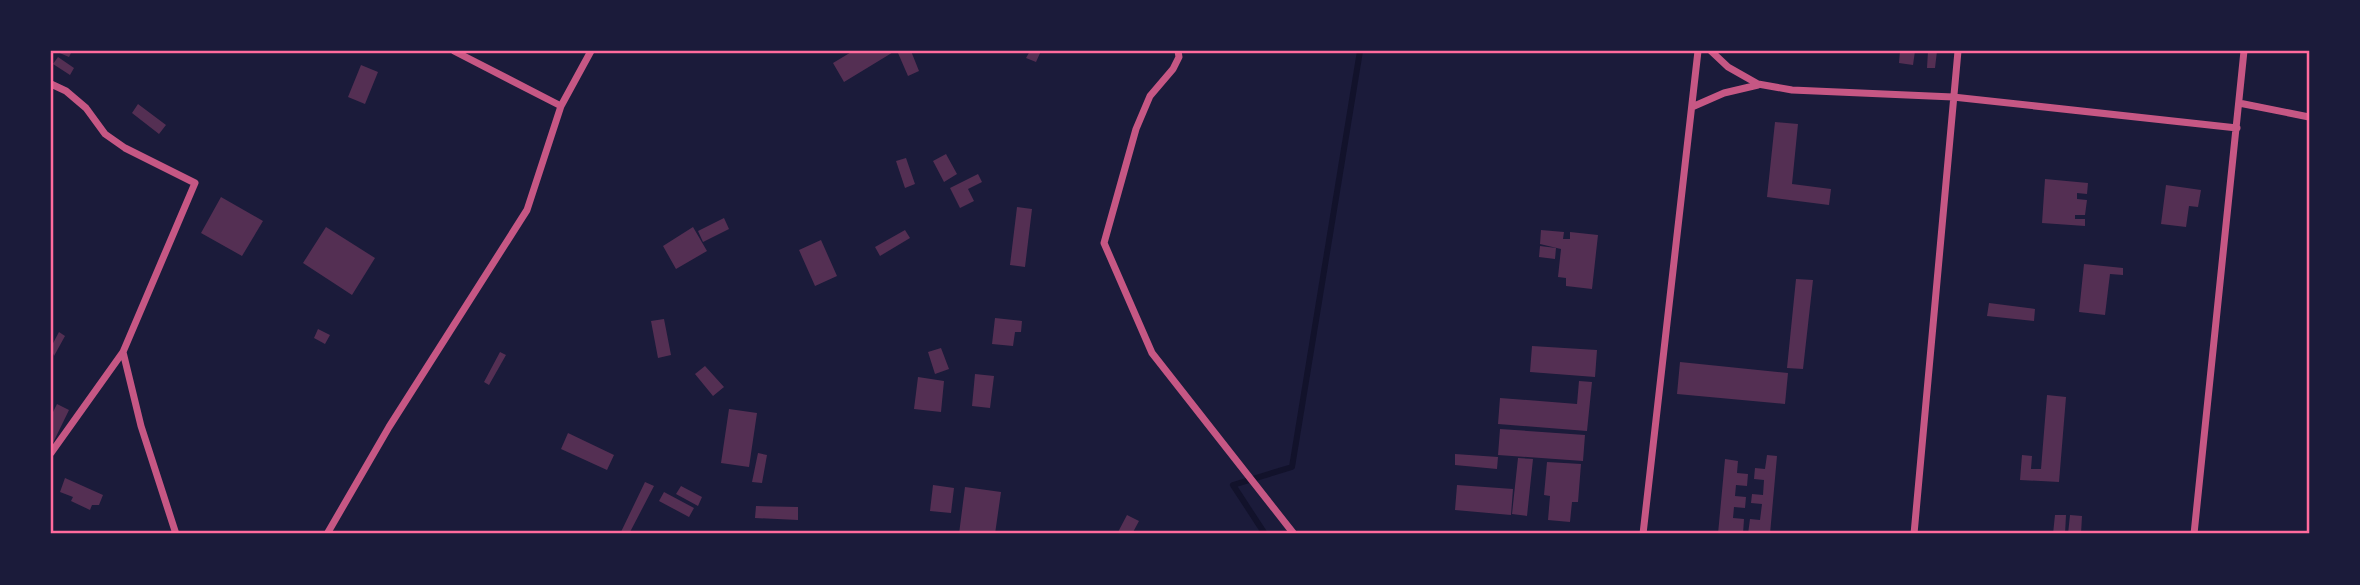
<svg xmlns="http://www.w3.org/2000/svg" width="2360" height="585" font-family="'Source Sans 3',sans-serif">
  <rect width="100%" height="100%" fill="#1b1b3a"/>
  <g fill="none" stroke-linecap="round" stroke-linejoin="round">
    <!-- stream -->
    <path stroke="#12122b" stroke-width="6" d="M1265,534l-32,-49 59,-18 68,-416"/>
  </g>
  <!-- building -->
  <path fill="#542f53" d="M55,51h17l-3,6z
    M853,51h42l-51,31 -11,-19z
    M911,51l8,20 -11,5 -10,-23z
    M1030,51h11l-5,11 -10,-4z
    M1900,51h15l-2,14 -14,-2z
    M1928,51h9l-2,17h-8z
    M58,57l16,11 -4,7 -17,-11z
    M361,65l17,7 -13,32 -17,-7z
    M138,104l28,21 -7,9 -27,-21z
    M1775,122l23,2 -6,60 39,5 -2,16 -62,-8z
    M946,154l11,20 -13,8 -11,-21z
    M906,158l9,26 -10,4 -9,-27z
    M978,174l4,8 -14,7 6,12 -14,7 -10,-20z
    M2045,179l43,4 -1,11 -10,-1v6l10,1 -2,15h-10v4h10v7l-43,-3z
    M2166,185l35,5 -3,17 -9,-1 -3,21 -25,-3z
    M221,197l42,24 -21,35 -41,-23z
    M1017,207l15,2 -7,58 -15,-2z
    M724,218l5,11 -26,13 -5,-11z
    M326,227l49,31 -23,37 -49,-32z
    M693,227l14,24 -31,18 -13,-23z
    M905,230l5,8 -30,18 -5,-9z
    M1541,230l23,2 -1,7h7v-7l28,3 -6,54 -26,-3v-8l-8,-1 3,-28 -21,-5z
    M821,240l16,36 -22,10 -16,-36z
    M1540,246l16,2 -1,11 -16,-2z
    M2084,264l39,4v7l-13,-1 -5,41 -26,-3z
    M1796,279l17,1 -10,89 -16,-1z
    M1989,303l46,6 -1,12 -47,-5z
    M995,318l27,3 -1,11h-6l-2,14 -21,-2z
    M664,319l7,36 -13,3 -7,-37z
    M318,329l12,6 -5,9 -11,-6z
    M59,332l6,4 -11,20 -3,-9z
    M1532,346l65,4 -2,27 -65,-5z
    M941,348l8,21 -14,5 -7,-22z
    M500,352l6,3 -17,30 -5,-3z
    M1680,362l108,11 -3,31 -108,-10z
    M705,366l19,21 -11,9 -18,-22z
    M975,374l19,2 -4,32 -18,-2z
    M918,377l26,4 -3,31 -27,-3z
    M1579,381l13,1 -5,49 -89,-7 2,-26 77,6z
    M2047,395l19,2 -7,85 -39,-2 2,-25 10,1 -1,13h10z
    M57,404l12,6 -18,37v-31z
    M729,409l28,4 -8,54 -28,-4z
    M1500,429l85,6 -2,26 -85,-6z
    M568,433l46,22 -7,15 -46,-21z
    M758,453l9,2 -5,28 -10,-1z
    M1455,454l43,3 -1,12 -42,-4z
    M1767,455l10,1 -7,78h-22l2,-15 10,1 2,-16 -11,-1 1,-9 11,1 1,-15 -10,-1 1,-11 10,1z
    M1518,458l15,1 -6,57 -15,-2z
    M1725,459l13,2 -1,12 11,1 -1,12 -11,-1 -1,11 11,1 -1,11 -11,-1 -1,11 11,1 -1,15h-25z
    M1547,462l34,2 -3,38h-6l-2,20 -22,-2 2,-24 -6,-1z
    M65,478l38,17 -4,10h-7l-2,5 -19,-9 2,-4 -13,-5z
    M645,482l9,4 -25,48h-9z
    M933,485l21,3 -3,25 -21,-2z
    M1457,485l56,4 -2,26 -56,-5z
    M681,486l21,11 -4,9 -22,-12z
    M965,487l36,5 -6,42h-36z
    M664,492l30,16 -5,9 -30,-16z
    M756,506l42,1v13l-43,-2z
    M1127,515l12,6 -7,13h-15z
    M2055,515h11l-1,19h-12z
    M2070,515l12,1 -1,18h-13z
    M1656,531l19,1v2h-20z"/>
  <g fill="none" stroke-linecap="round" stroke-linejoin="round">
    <!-- minor -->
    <path stroke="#c65784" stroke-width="7" d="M454,51l107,55
      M1178,51l1,6 -6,12 -23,27 -14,33 -32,114 48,110 142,181
      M1711,51l17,16 30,17 34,6 161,7 284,31
      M51,84l15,7 20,17 19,26 20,14 70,35 -72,169 18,74 35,108
      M2239,103l70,14
      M1692,107l32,-14 34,-8
      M51,453l72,-101
      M327,534l62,-107 138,-217 34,-104 30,-55
      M1643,534l55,-483
      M1914,534l44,-483
      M2194,534l50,-483"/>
  </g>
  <!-- border -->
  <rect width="2360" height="585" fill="none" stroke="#1b1b3a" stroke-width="105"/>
  <rect x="52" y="52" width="2256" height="480" fill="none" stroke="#ff6b9d" stroke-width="2.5"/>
</svg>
